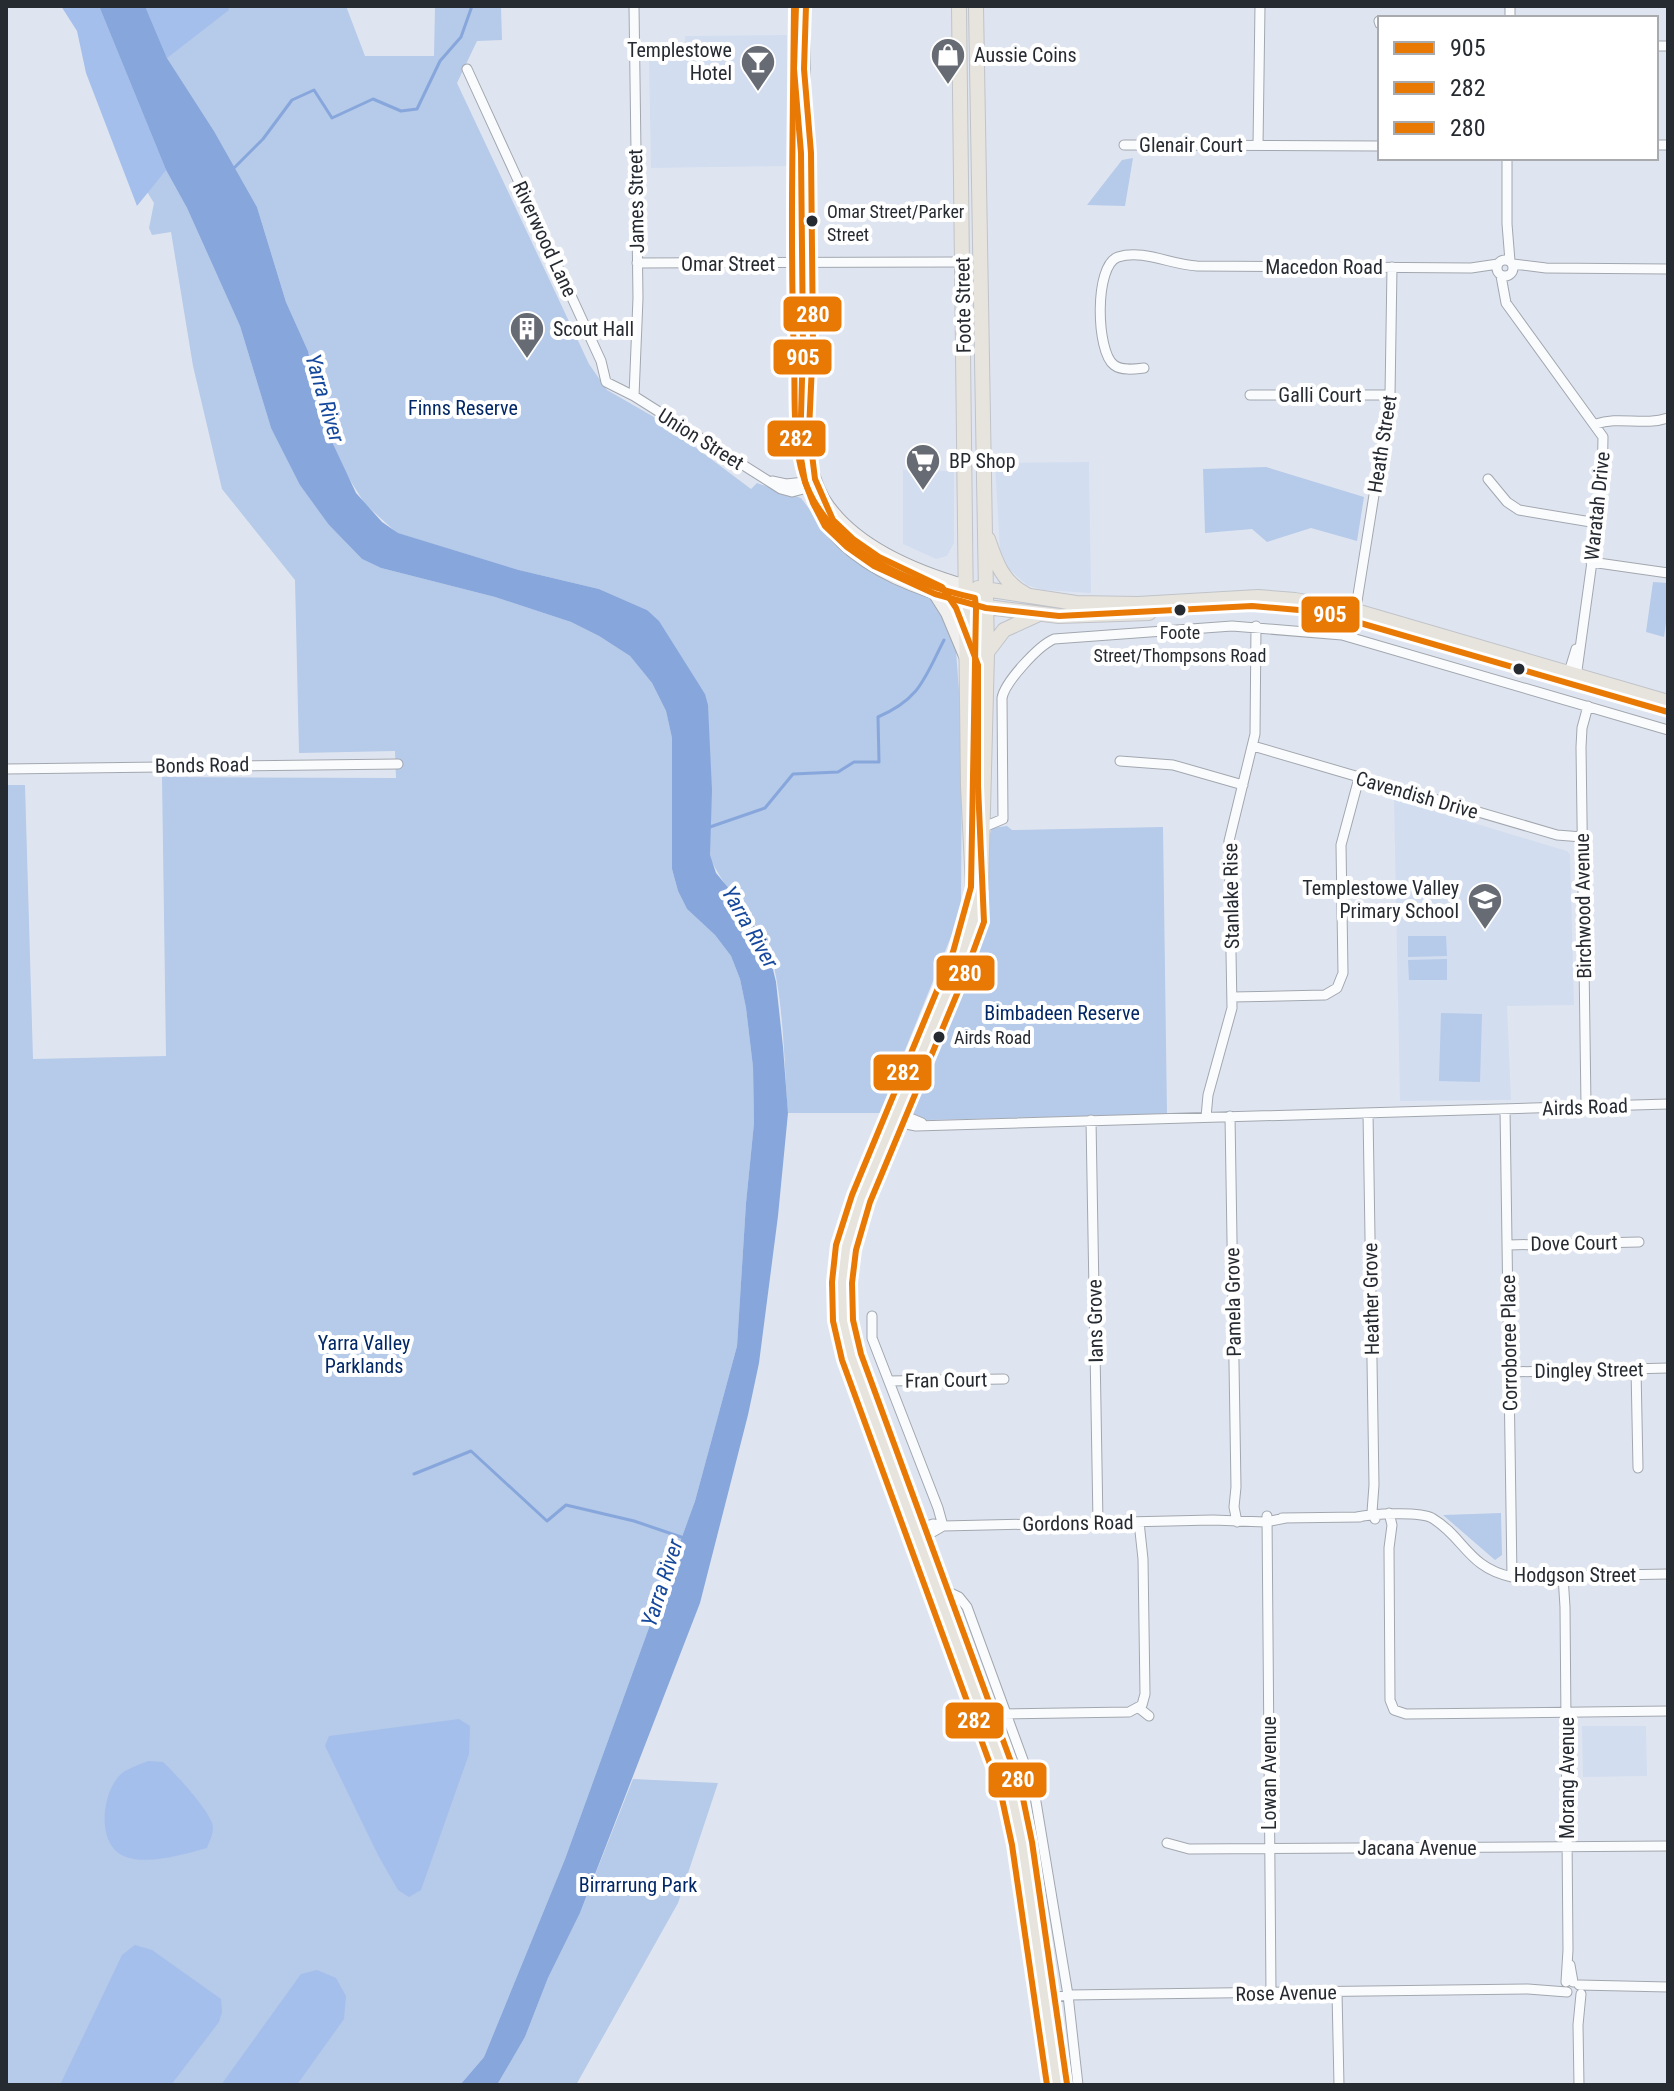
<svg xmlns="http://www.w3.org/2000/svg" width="1674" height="2091" font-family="'Roboto Condensed',sans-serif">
  <rect width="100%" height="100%" fill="#dfe5f0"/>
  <!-- built -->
  <path fill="#d2ddf0" d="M787,35l1,131 -137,2 -2,-109h36v-23z
    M1089,462l2,131 -48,-3 -16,-5 -19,-17 -8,-18 -5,-87z
    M903,470l51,1v72l-7,13 -11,3 -33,-15z
    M1394,799l173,52 3,3 4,151 -67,1 4,94 -111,1z
    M1582,1726h64l1,50 -64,1z"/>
  <!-- green -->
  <path fill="#b6cae9" d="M99,6l67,164 21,38 53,118 31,102 58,97 33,34 19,9 114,29 76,25 28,14 31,20 22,27 14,28 6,27v131l6,22 9,18 28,26 16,21 9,23 6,29 7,59 1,56 -8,80 -9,143 -42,155 -130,358 -81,198 -24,28h-454v-1300h19l8,274 133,-3 -4,-279 234,1 -1,-27 -96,2 -4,-173 -73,-91 -29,-123 -22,-134 -19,3 -3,-7 5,-25 -23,-37z
    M145,6h201l19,50h69l1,-50h66l1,34 -25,1 -20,42 132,281 18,26 87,50 1,7 56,42 6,-6 44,15 36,47 94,53 5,4 20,49 6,79 -1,182 -73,180 -6,21h-94c-4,-44 -4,-126 -20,-165 -14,-34 -45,-58 -59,-93l-4,-161 -58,-84 -48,-21 -80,-19 -122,-37 -32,-29 -20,-32 -19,-43 -18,-78 -22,-49 -29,-95 -43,-76 -47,-73z
    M1133,158l-8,48 -38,-1 35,-45z
    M1266,467l98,30 -7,44 -46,-13 -44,14 -15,-13 -47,4 -2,-64z
    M1653,582l15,1v25l-4,29 -18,-5z
    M1007,826l5,4 151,-3 4,287 -240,6h-6l-10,-7v-10l72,-177 6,-35 -2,-48 5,-15z
    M1408,936h38l1,20 -39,1z
    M1447,959v21h-38l-1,-20z
    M1441,1013l41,1 -2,68 -41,-1z
    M1501,1513l1,42 -7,5 -52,-45z
    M633,1779l85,4 -40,120 -102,182h-79l28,-48 23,-59 32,-65z"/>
  <!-- forest -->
  <path fill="#a5bfec" d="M61,6h38l67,164 -29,36 -51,-133 -9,-42z
    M145,6h83l1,4 -62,48z
    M459,1719l11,7 -1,28 -48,136 -12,7 -11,-7 -20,-35 -53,-109 4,-10z
    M148,1761l15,1c12,11 44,46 49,61 3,8 -2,17 -5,25 -22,6 -58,17 -81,9 -30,-10 -25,-63 -6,-82 6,-6 19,-10 28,-14z
    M135,1945l17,5 69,49 1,13 -3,10 -48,63h-111l62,-130z
    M317,1970l19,8 10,18 -2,23 -45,63 -3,3h-75l80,-111z"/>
  <!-- water -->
  <path fill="#87a7dc" d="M99,6h46l22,52 47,73 43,76 29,95 22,49 18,78 30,64 26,29 16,11 121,37 80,19 48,21 12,11 46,73 3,11 4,85 -2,65 6,18 25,30 27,46 8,33 7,65 5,66 -10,103 -19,147 -11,52 -48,188 -120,310 -32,65 -23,59 -28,48h-37l24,-28 81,-198 130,-358 42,-155 9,-143 8,-80 -1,-56 -7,-59 -6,-29 -9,-23 -16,-21 -28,-26 -9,-18 -6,-22v-131l-6,-27 -14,-28 -22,-27 -31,-20 -28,-14 -76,-25 -114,-29 -19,-9 -33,-34 -29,-40 -29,-57 -31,-102 -53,-118 -21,-38z"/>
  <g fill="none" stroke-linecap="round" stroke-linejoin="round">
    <!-- stream -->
    <path stroke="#87a7dc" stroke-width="3" d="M234,168l29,-29 29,-39 22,-10 18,28 41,-19 28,12 16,-2 23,-48 21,-24 11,-31
      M707,828l58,-20 28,-34 45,-2 16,-10h25l-1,-45c42,-18 46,-38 66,-77
      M414,1474l57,-23 76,70 19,-16 68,16 50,17"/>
    <defs>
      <path id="street" d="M634,6l4,292 -4,98
        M1510,18v-12
        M1379,21l1,3
        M1656,46h12
        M467,69l134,292 5,21 28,14 147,93 11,3 15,-4
        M1124,145l256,1
        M1258,145l2,-139
        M1656,145h12
        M1507,158v66l3,37
        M1497 268a8 8 0 1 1 16 0a8 8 0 1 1-16 0Z
        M637,263l325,-1
        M1513,264l33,4 122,1
        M1501,276l5,27 97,134 -1,52 -27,196
        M1144,368c-9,1 -22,3 -30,-3 -18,-13 -20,-100 4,-108 25,-8 54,8 79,9l274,2 27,-4
        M1250,395h140
        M1596,424c23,-8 48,2 72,-6
        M1488,479l19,23 12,8 78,13
        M772,481l14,3 19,-2
        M1591,562l77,11
        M1354,620l36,-225 2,-128
        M1566,682l10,-33
        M1253,746l304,89 25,2
        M1120,761l53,4 70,20
        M6,769l392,-5
        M984,827l19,-8 -1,-121c3,-16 36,-52 52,-59l178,-13 110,9 326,95
        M1232,997l93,-2 12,-7 6,-15 -2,-128 18,-67
        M1586,1106l-5,-359 1,-19 6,-22
        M1505,1109l7,468
        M896,1112l26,11
        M1368,1113l6,372 -2,27 3,7
        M1230,1116l6,371 -2,20 3,15
        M1206,1117l2,-22 24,-87 -3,-167 26,-107 1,-108
        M1091,1120l7,402
        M892,1121l24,5 752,-22
        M1508,1245l131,-3
        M872,1316v22l66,170 5,18
        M1636,1369l2,99
        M1510,1372l158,-4
        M889,1381l115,-2
        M1389,1513l3,12 -3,23 1,152 4,10 12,4 262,-3
        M1267,1516l4,477
        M1357,1517c15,-3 62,-6 75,1 32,19 36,50 80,59l156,-3
        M1282,1518l78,-1
        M915,1530l18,-6 10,2 270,-6 52,2 21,-4
        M919,1540l24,-14
        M1563,1576l2,31 3,343 -2,32
        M936,1586l23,11 8,10 67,183 34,205 10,90
        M1139,1708l10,8
        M985,1719l14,-5 130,-2 13,-7 3,-11 -2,-135 -4,-37
        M1167,1843l22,6 479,-3
        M1570,1965l3,17
        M1579,1985l89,2
        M1337,1992l2,93
        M1044,1998l24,-3 460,-6 39,3
        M1579,2085l-1,-60 3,-31"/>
      <path id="secondary" d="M796,6v92
        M804,6c0,124 -5,248 1,372 2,40 -2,85 18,120 29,48 91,73 143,88
        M800,414c-5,120 62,159 167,189
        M935,594l12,19 18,43"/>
      <path id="primary" d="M959,6l9,780 5,101
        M976,6l11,647 -6,235 -19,67 -101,244 -15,49 -4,35 1,38 8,36 160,434 11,52 35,242
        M988,539c8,24 15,44 39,56
        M978,588l98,15 62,1 120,-7 37,3 61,11 312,91
        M979,606l80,10 90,-3
        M988,651l16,-21 33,-15"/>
    </defs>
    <!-- street casing -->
    <use href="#street" stroke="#a2a7af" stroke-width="11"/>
    <!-- secondary casing -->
    <use href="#secondary" stroke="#a2a7af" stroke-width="14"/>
    <!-- primary casing -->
    <use href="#primary" stroke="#c0c3c8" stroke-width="16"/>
    <!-- street -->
    <use href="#street" stroke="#fafbfd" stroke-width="9"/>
    <!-- secondary -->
    <use href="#secondary" stroke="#f0efed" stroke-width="12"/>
    <!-- primary -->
    <use href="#primary" stroke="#e7e4de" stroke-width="14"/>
    <defs>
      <path id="bus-1" d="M796,6l-2,63 7,84 2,190 -3,109 5,30 8,21 12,23 22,21 27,19 61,28 51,14 73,8 193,-10 70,6 346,100"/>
      <path id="bus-2" d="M794,6c-1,117 -4,235 0,352 2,48 -5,105 23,148 34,53 99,79 158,92l1,10 -5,279 -18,65 -101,243 -16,50 -4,37 1,39 9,39 159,434 11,51 35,240"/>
      <path id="bus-3" d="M806,6l-2,63 7,84 2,190 -4,87 6,49 18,41 20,19 26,18 63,30 14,21 22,57v121l6,136 -22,60 -92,220 -14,48 -4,33 1,37 8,34 160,435 11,53 35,242"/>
    </defs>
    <!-- bus-1 casing -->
    <use href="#bus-1" stroke="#fff" stroke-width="12"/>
    <!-- bus-2 casing -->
    <use href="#bus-2" stroke="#fff" stroke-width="12"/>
    <!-- bus-3 casing -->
    <use href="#bus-3" stroke="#fff" stroke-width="12"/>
    <!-- bus-1 -->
    <use href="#bus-1" stroke="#e97905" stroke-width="6"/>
    <!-- bus-2 -->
    <use href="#bus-2" stroke="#e97905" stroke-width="6"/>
    <!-- bus-3 -->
    <use href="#bus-3" stroke="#e97905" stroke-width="6"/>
  </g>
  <!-- icons -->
  <defs>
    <symbol id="shop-pin" viewBox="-11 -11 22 30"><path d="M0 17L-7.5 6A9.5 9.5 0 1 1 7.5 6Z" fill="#676b74" stroke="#fff"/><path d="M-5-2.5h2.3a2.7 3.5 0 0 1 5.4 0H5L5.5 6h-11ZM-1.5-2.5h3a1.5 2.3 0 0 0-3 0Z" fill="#fff"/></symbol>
    <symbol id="bar-pin" viewBox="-11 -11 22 30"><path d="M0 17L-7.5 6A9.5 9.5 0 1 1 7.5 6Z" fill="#676b74" stroke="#fff"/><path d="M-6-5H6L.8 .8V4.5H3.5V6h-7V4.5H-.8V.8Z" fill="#fff"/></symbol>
    <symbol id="building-pin" viewBox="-11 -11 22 30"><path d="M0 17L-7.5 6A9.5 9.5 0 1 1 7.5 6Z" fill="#676b74" stroke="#fff"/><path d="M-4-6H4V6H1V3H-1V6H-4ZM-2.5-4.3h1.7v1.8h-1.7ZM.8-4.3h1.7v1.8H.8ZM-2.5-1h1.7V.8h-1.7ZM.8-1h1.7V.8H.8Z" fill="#fff"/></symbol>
    <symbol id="supermarket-pin" viewBox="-11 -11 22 30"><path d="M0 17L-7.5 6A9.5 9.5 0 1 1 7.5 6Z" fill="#676b74" stroke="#fff"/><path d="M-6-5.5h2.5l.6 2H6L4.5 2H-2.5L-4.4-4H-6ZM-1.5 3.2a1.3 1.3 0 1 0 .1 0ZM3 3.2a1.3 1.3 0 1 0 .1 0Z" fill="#fff"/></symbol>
    <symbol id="school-pin" viewBox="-11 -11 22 30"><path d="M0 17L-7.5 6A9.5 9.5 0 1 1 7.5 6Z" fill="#676b74" stroke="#fff"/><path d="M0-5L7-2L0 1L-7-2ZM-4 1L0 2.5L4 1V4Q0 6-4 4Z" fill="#fff"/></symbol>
  </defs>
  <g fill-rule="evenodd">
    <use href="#shop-pin" x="928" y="35" width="40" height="54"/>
    <use href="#bar-pin" x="738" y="42" width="40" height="54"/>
    <use href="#building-pin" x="507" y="309" width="40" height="54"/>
    <use href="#supermarket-pin" x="903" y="441" width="40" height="54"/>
    <use href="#school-pin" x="1465" y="880" width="40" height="54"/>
  </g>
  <!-- markers -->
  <g fill="#262a31" stroke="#fff" stroke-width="3">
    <circle cx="812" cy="221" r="7"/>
    <circle cx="1180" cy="610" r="7"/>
    <circle cx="1519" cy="669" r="7"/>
    <circle cx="939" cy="1037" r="7"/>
  </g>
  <g text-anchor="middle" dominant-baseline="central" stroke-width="8" stroke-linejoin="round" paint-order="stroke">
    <!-- bus labels -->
    <g font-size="18" fill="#262a31" stroke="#fff" text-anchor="start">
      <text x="827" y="211">Omar Street/Parker<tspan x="827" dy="23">Street</tspan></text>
      <text x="1180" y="632" text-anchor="middle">Foote<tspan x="1180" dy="23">Street/Thompsons Road</tspan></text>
      <text x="954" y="1037">Airds Road</text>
    </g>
    <!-- poi labels -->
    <g font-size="20" fill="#262a31" stroke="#fff" text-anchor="start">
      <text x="732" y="50" text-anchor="end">Templestowe<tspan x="732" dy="23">Hotel</tspan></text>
      <text x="974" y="55">Aussie Coins</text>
      <text x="553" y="329">Scout Hall</text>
      <text x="949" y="461">BP Shop</text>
      <text x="1459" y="888" text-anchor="end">Templestowe Valley<tspan x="1459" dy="23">Primary School</tspan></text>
    </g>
    <!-- street labels -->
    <g font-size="20" fill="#262a31" stroke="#fff">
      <text x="1191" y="145">Glenair Court</text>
      <text transform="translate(636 201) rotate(-91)">James Street</text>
      <text transform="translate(545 239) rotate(65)">Riverwood Lane</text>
      <text x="728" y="264">Omar Street</text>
      <text x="1324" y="267">Macedon Road</text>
      <text transform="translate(963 305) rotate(-91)">Foote Street</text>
      <text x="1320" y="395">Galli Court</text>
      <text transform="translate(701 439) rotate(32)">Union Street</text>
      <text transform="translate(1382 444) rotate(-81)">Heath Street</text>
      <text transform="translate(1597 506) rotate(-84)">Waratah Drive</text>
      <text transform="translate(202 765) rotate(-1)">Bonds Road</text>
      <text transform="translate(1417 795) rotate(16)">Cavendish Drive</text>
      <text transform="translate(1231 896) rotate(-91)">Stanlake Rise</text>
      <text transform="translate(1583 906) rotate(-91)">Birchwood Avenue</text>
      <text transform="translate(1585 1107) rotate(-2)">Airds Road</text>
      <text transform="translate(1574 1243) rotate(-1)">Dove Court</text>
      <text transform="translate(1371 1299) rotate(-91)">Heather Grove</text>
      <text transform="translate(1233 1302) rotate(-91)">Pamela Grove</text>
      <text transform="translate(1095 1321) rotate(-91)">Ians Grove</text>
      <text transform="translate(1509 1343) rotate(-91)">Corroboree Place</text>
      <text transform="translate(1589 1370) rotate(-1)">Dingley Street</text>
      <text transform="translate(946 1380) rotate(-1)">Fran Court</text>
      <text transform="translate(1078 1523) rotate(-1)">Gordons Road</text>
      <text x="1575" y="1575">Hodgson Street</text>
      <text transform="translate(1269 1773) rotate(-90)">Lowan Avenue</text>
      <text transform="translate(1567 1778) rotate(-90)">Morang Avenue</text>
      <text x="1417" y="1848">Jacana Avenue</text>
      <text transform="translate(1286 1993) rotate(-1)">Rose Avenue</text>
    </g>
    <!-- park labels -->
    <g font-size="20" fill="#012766" stroke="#fff">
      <text x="463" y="408">Finns Reserve</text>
      <text x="1062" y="1013">Bimbadeen Reserve</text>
      <text x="364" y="1343">Yarra Valley<tspan x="364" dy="23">Parklands</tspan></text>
      <text x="638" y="1885">Birrarrung Park</text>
    </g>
    <!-- water labels -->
    <g font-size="22" font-style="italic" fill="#15489c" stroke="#fff">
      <text transform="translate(325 398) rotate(74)">Yarra River</text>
      <text transform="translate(750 927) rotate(60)">Yarra River</text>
      <text transform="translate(662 1583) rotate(-72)">Yarra River</text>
    </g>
  </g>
  <g stroke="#fff" stroke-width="3">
    <rect x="782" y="295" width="61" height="38" rx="8" fill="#e97905"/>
    <rect x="772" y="338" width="61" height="38" rx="8" fill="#e97905"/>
    <rect x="766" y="419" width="61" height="39" rx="8" fill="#e97905"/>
    <rect x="1300" y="595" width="61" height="39" rx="8" fill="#e97905"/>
    <rect x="935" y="954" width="61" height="38" rx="8" fill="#e97905"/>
    <rect x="872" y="1053" width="61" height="39" rx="8" fill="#e97905"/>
    <rect x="944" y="1701" width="61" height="39" rx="8" fill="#e97905"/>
    <rect x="987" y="1761" width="61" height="38" rx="8" fill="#e97905"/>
  </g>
  <g font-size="22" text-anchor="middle" font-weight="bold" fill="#fff">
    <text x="813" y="322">280</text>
    <text x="803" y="365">905</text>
    <text x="796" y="446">282</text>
    <text x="1330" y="622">905</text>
    <text x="965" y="981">280</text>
    <text x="903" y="1080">282</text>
    <text x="974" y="1728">282</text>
    <text x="1018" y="1787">280</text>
  </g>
  <!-- border -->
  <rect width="1674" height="2091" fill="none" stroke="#262a31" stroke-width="16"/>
  <!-- legend -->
  <rect x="1378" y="16" width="280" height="144" fill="#ffffff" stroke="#a8aaad" stroke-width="2"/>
  <rect x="1394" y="42" width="40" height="12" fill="#e97905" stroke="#a8aaad" stroke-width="2"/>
  <text x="1450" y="56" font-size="24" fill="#262a31">905</text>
  <rect x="1394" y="82" width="40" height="12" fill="#e97905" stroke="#a8aaad" stroke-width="2"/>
  <text x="1450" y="96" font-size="24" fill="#262a31">282</text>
  <rect x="1394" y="122" width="40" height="12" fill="#e97905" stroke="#a8aaad" stroke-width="2"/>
  <text x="1450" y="136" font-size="24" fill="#262a31">280</text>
</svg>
